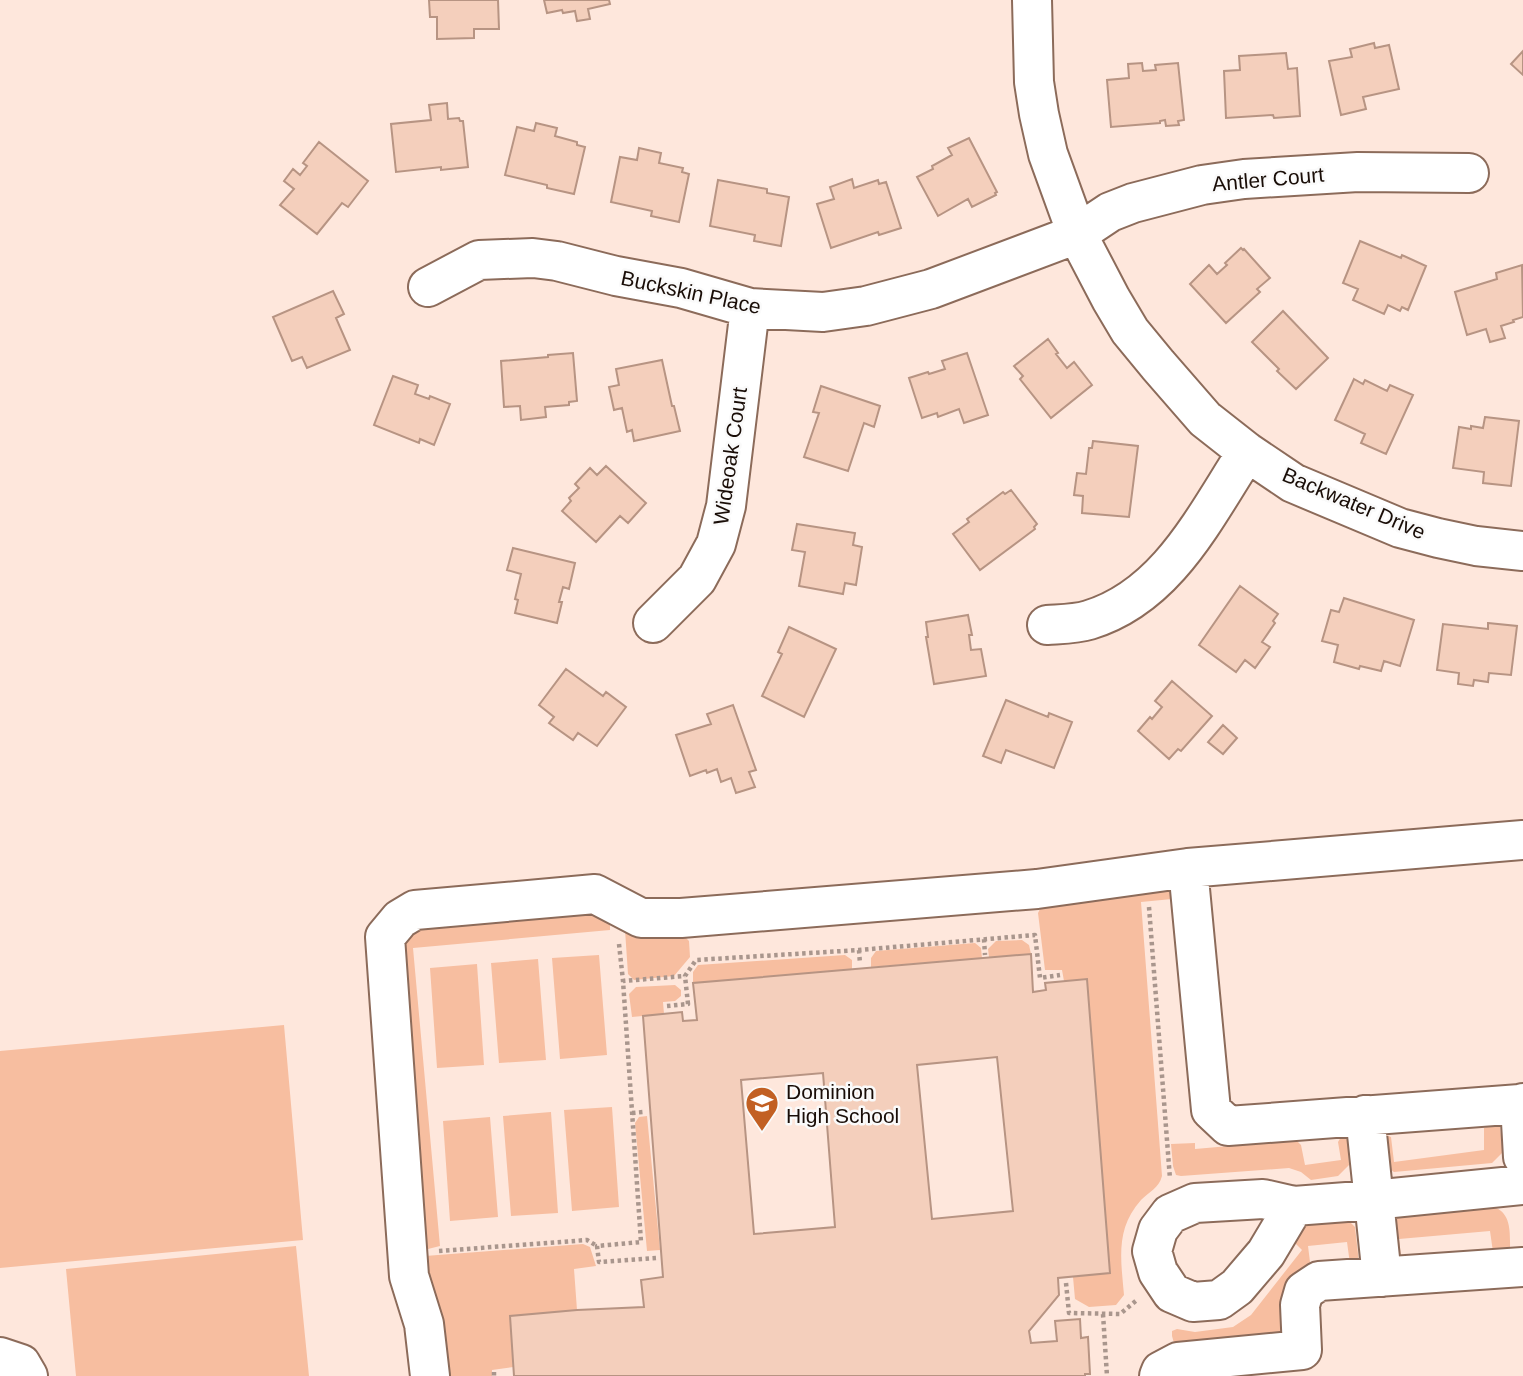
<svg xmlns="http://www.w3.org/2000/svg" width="1523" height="1376" font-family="Arial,sans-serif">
  <rect width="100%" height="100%" fill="#fee7dc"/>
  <!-- green -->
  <path fill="#f7bea0" d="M1168,891l3,1 1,7 -31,3 21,274c-3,12 -13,16 -21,24 -26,29 -20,60 -17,95l-8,10 -27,2 -14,-8 -2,-22 37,-4 -23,-294 -23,2 -2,-11h-17l-7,-57 3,-6 65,-10z
    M597,909l13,9v12l-197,18 27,298 -16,4 -29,-307 24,-20z
    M625,930l60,7 4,4 1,16 -16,19 -40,4 -6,-6z
    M1022,940l7,5 2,9 -42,3 -1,-8 8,-8z
    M975,943l6,5 1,10 -111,9v-9l5,-7z
    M599,955l8,100 -47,4 -8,-101z
    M845,955l7,5v9l-159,14v-11l5,-7z
    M538,959l8,101 -47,3 -8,-100z
    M477,964l7,101 -47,3 -7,-100z
    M675,985l6,5v6l-6,5 -12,1 1,12 -32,3 -3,-23 7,-7z
    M284,1025l19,215 -303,28v-217z
    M612,1107l7,100 -47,4 -8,-101z
    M551,1112l7,101 -47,3 -8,-100z
    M647,1116l13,134 -13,1 -12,-128 4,-6z
    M490,1117l8,100 -48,4 -7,-100z
    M1492,1125l8,2 3,25 -11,11 -98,9 -13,-8 3,-30 7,3 3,25 90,-12v-22z
    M1341,1137l7,3 1,25 -11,11 -27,4 -10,-8 -12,-4 -108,8 -5,-1 -3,-9 -2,-22 24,-1v6l101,-9 5,5 4,20 36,-5 -3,-18z
    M1493,1207c19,5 17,27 17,44l-17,1 -3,-21 -91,8 2,18 -2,3 -6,-44z
    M1349,1221l6,6 4,36 -9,1 -3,-22 -39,4 3,24 -25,65 -104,9 -8,-1 -2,-7v-5l5,-2 18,3 38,-5 18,-12 51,-65 -8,-8v-19z
    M583,1244l7,3 6,19 -22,3 3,41 -67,6 3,51 -21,3v6h-51l-16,-120z
    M296,1246l13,130h-233l-10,-107z"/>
  <!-- building -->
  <path fill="#f4cfbc" stroke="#b79483" stroke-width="2" fill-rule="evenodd" d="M429,0h69l1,29h-25v9l-37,1v-22h-7z
    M544,0h65l1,4 -22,5 2,10 -13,2 -2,-10 -12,2 -1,-3 -15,3z
    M1374,43l1,5 14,-3 10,44 -36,8 3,12 -25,6 -12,-54 23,-4 -2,-8z
    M1523,51v24l-12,-11z
    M1286,53l2,16 9,-1 3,48 -26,2 -1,-3 -47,3 -2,-47 16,-1 -1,-14z
    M1142,63l1,8 13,-1 -1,-5 23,-2 6,57 -6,1 1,4 -13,1 -1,-6 -5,1v2l-49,4 -4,-47 22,-2 -1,-14z
    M447,103l1,16 11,-1 1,3h3l5,46 -27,3v-3l-45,5 -5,-48 40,-4 -2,-15z
    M536,123l21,5 -2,8 22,6v3l8,2 -11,47 -27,-6v-3l-42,-10 12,-48 17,4z
    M969,138l28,54 -2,1 1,2 -24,12 -4,-8 -30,17 -21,-39 16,-8 -1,-3 20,-11 -4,-7z
    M319,142l49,39 -20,26 -6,-4 -25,31 -37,-29 14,-16 -10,-8 9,-12 7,6 7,-9 -4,-3z
    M639,148l22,5 -2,10 24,5 -1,4 7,2 -10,48 -28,-6 1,-5 -41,-9 9,-45 17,3z
    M852,179l2,9 24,-8 1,4 7,-2 15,46 -22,7 -1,-3 -47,16 -14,-44 17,-5 -4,-12z
    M718,180l49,9v4l22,4 -8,49 -27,-5 1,-6 -45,-9z
    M1360,241l41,17 1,-3 24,11 -18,44 -6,-3 -2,4 -12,-6 -4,9 -31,-14 5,-11 -15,-6z
    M1241,248l2,2 1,-1 26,29 -13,11 3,3 -34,31 -36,-39 19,-19 8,9 10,-9 -2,-2z
    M1522,265l1,52 -10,3 1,2 -13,4 4,12 -15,4 -4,-13 -19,6 -12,-43 42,-13 -1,-6z
    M333,291l11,23 -8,4 14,32 -43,18 -5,-11 -10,4 -19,-44z
    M1283,311l45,47 -32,31 -19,-18 2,-2 -27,-27z
    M1048,339l10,14 -2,1 11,14 7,-6 18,23 -41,33 -31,-39 3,-3 -9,-10z
    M573,353l4,48 -8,1v3l-24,2 1,10 -25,3 -1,-14 -16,1 -3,-46 47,-4v-2z
    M967,353l21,62 -24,8 -5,-14 -21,8 -1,-4 -15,5 -13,-40 19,-6 1,2 16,-5 -3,-8z
    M662,360l10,46h2l6,25 -46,10 -2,-11 -5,2 -5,-24 -8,2 -5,-23 10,-2 -3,-16z
    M393,376l25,9 -3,9 14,5 1,-3 20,8 -16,41 -14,-6 -1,4 -45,-18z
    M1354,379l9,5 2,-4 22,11 3,-6 23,10 -27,59 -25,-11 4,-9 -30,-14z
    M821,386l59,20 -6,21 -10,-4 -16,48 -44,-14 15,-44 -6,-1z
    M1485,417l34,4 -8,65 -28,-3 1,-11 -31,-4 6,-41 12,2v-3l12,2z
    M1093,441l45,5 -9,71 -47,-4 1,-17 -9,-1 3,-22 9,1 3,-26h3z
    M606,466l40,37 -18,20 -8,-7 -24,26 -34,-31 9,-10 -2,-3 10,-10 -4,-4 15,-16 7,7z
    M1011,490l26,34 -3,3 1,2 -55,41 -27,-36 16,-12 -2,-3 36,-27 2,2z
    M797,524l58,9 -2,12 9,2 -6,38 -11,-2 -2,11 -44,-8 6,-34 -13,-2z
    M513,548l62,15 -6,26 -6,-2 -4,15h3l-5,21 -42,-10 3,-13 -3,-1 6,-25 -14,-4z
    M1240,586l38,28 -5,7 2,2 -13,19 8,5 -15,21 -10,-8 -9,12 -37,-27z
    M1344,598l70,22 -14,46 -16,-5 -3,10 -21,-5 -1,3 -25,-7 4,-17 -16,-4 9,-31 8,2z
    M968,615l4,20h-3l2,15 10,-1 5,27 -52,8 -8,-47h2l-2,-15z
    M1488,623l29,3 -6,49 -22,-2 -1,9 -14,-2 -1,6 -15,-2 1,-11 -22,-3 6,-46 45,5z
    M789,627l47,22 -32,68 -42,-21 20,-42 -4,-2z
    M566,669l37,27 3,-4 20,15 -29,39 -19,-13 -5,7 -24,-17 5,-6 -15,-12z
    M1172,681l40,35 -31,35 -3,-2 -9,10 -31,-28 12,-14 2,2 10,-12 -7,-6z
    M1006,700l42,17 1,-4 23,9 -18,46 -48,-18 -5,13 -18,-7z
    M733,705l23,65 -7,2 6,15 -19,6 -5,-15 -10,4 -4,-13 -10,4 -1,-3 -16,6 -14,-41 35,-11 -4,-10z
    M1223,725l14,13 -14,16 -15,-12z
    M1031,954l2,38 13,-2 -1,-7 42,-4 23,294 -52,5 1,17 -30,36 2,12 26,-2 -2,-20 25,-2 1,19 7,-1 2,37h-5v2h-571l-4,-60 67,-6 67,-3 -3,-27 22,-3 -20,-261 39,-4 1,9 14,-1 -4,-37zM997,1057l16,154 -81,8 -15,-154zM823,1073l12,154 -81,7 -13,-154z"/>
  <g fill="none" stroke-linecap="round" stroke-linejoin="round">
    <defs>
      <path id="minor" d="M1032,0l2,82 5,32 9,40 29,80 34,65 19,32 28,34 47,54 42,33 46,31 107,45 38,10 38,8 47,5
        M428,287l51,-27 54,-2 24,3 59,15 65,12 69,20 73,4 43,-6 65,-17 146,-55 33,-22 23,-9 69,-18 42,-6 114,-7 111,1
        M653,623l44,-44 19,-35 10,-38 24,-198
        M1047,625c14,-1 29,-1 42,-5 79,-24 116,-104 158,-168
        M1188,868l23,242 17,16 292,-22
        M1523,1103l-3,1 3,53
        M1365,1115l17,162
        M1294,1206l-28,47 -29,34 -18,13 -26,2 -21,-9 -14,-21 -6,-21 6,-21 12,-16 25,-11 68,-4 31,7 79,-6 150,-15
        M0,1357l21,7 7,12
        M430,1376l-6,-52 -15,-48 -24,-339 15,-18 15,-9 180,-16 46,24h40l356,-29 151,-21 335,-28
        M1159,1376l2,-5 17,-9 124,-12 -2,-45 4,-14 15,-10 204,-14"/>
    </defs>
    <!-- minor casing -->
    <use href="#minor" stroke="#8c6b5a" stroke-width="42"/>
    <!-- path -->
    <path stroke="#a9968d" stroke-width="4.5" stroke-dasharray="3.5 3.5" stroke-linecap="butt" d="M1149,907l21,272
      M984,939l1,16
      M619,944l4,37
      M859,950l1,14
      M667,1006l21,-2 -3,-28 11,-16 163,-10 176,-15 5,43 20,-3
      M632,1113l11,-1
      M439,1251l148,-11 10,6
      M656,1258l-57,4 -2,-16 44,-4 -18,-261 62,-5
      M1066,1283l3,30 51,1 17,-14
      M1103,1314l4,62
      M494,1372v4"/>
    <!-- minor -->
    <use href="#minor" stroke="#fff" stroke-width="38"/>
  </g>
  <!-- icons -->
  <defs>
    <symbol id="school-pin" viewBox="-11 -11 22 30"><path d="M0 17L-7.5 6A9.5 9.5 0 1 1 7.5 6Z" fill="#c26023" stroke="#fafafa"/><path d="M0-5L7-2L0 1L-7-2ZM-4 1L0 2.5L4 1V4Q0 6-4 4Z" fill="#fff"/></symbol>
  </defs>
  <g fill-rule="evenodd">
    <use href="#school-pin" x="743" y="1084" width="38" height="52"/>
  </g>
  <g text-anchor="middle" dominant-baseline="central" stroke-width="5" stroke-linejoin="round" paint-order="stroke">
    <!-- street labels -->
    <g font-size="21" fill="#190d07" stroke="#fafafa">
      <text transform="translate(1268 179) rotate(-5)">Antler Court</text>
      <text transform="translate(691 292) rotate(12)">Buckskin Place</text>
      <text transform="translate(730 456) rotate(-82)">Wideoak Court</text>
      <text transform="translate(1354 503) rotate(23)">Backwater Drive</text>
    </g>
    <!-- poi labels -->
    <g font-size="21" fill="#190d07" stroke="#fafafa" text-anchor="start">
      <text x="786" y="1091">Dominion<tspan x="786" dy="24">High School</tspan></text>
    </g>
  </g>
</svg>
